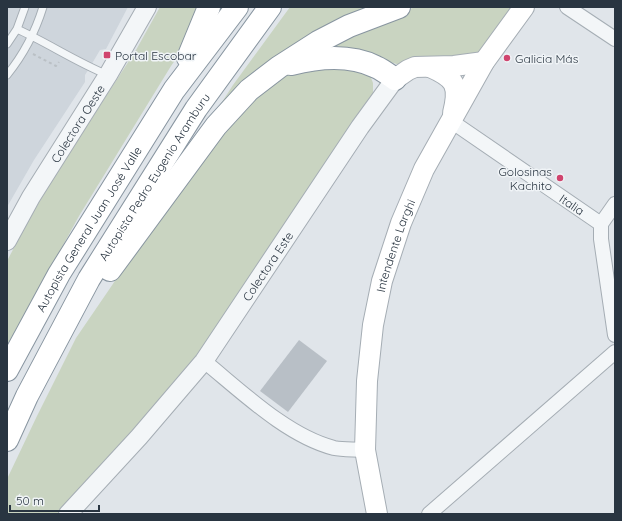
<svg xmlns="http://www.w3.org/2000/svg" width="622" height="521" font-family="Quicksand,sans-serif">
  <rect width="100%" height="100%" fill="#e0e5ea"/>
  <!-- built -->
  <path fill="#ced5dc" d="M7,7h121l-22,42 -6,1 -10,17 -5,8v7l-51,78 -27,47z"/>
  <!-- green -->
  <path fill="#c9d4c1" d="M160,7h45l-18,36 -16,23 -92,150 -72,132v-87l21,-40 34,-57 74,-114z
    M290,7h92l-39,15 -150,125 40,-62z
    M415,7h100l-33,43 -13,7 -66,9 -35,-11 -46,-6 38,-21z
    M327,64l43,11 3,8v12l-175,264 -137,155h-54v-35l30,-63 39,-78 56,-82 99,-140 51,-40z"/>
  <!-- building -->
  <path fill="#b8bfc6" d="M299,340l28,21 -39,51 -28,-21z"/>
  <g fill="none" stroke-linecap="round" stroke-linejoin="round">
    <defs>
      <path id="service" d="M17,29c31,14 59,33 91,46
        M7,44l10,-15 8,-22
        M7,75c17,-21 28,-42 36,-68"/>
      <g id="minor">
        <path d="M567,7l48,32"/>
        <path id="s1" d="M451,121l150,103"/>
        <path d="M601,224v15l14,96"/>
        <path d="M601,224l14,-20"/>
        <path d="M204,361c37,30 83,75 130,87 9,2 21,1 31,2"/>
        <path d="M429,514l186,-162"/>
      </g>
      <g id="tertiary">
        <path id="s2" d="M7,241l24,-44 77,-122 39,-68"/>
        <path id="s3" d="M68,514l71,-77 65,-76 156,-234 35,-48"/>
      </g>
      <g id="secondary">
        <path d="M430,67c25,11 30,18 23,46"/>
        <path d="M395,79l13,-9 7,-3 39,-1 30,-4"/>
        <path id="s4" d="M377,514l-12,-64 2,-69 6,-56 9,-44 19,-58 23,-54 60,-107 40,-55"/>
      </g>
      <g id="motorway">
        <path d="M188,58l21,-51"/>
        <path d="M291,64c28,-7 59,-10 85,3 7,3 13,8 19,12"/>
        <path d="M110,270l106,-144 33,-36 30,-23 39,-25 31,-16 50,-19"/>
        <path id="s5" d="M7,370l52,-96 115,-184 63,-83"/>
        <path id="s6" d="M7,440l20,-44 62,-117 107,-170 74,-102"/>
      </g>
    </defs>
    <!-- service casing -->
    <use href="#service" stroke="#a5adb4" stroke-width="9"/>
    <!-- minor casing -->
    <use href="#minor" stroke="#a5adb4" stroke-width="16"/>
    <!-- tertiary casing -->
    <use href="#tertiary" stroke="#a5adb4" stroke-width="20"/>
    <!-- secondary casing -->
    <use href="#secondary" stroke="#a5adb4" stroke-width="22"/>
    <!-- motorway casing -->
    <use href="#motorway" stroke="#8895a0" stroke-width="24"/>
    <!-- path -->
    <path stroke="#bac0c5" stroke-width="2" stroke-dasharray="3 3" stroke-linecap="butt" d="M33,54l23,12 3,-4"/>
    <!-- service -->
    <use href="#service" stroke="#f3f6f8" stroke-width="7"/>
    <!-- minor -->
    <use href="#minor" stroke="#f3f6f8" stroke-width="14"/>
    <!-- tertiary -->
    <use href="#tertiary" stroke="#f3f6f8" stroke-width="18"/>
    <!-- secondary -->
    <use href="#secondary" stroke="#fff" stroke-width="20"/>
    <!-- motorway -->
    <use href="#motorway" stroke="#fff" stroke-width="22"/>
  </g>
  <!-- markers -->
  <g fill="#d0446e" stroke="#f0f4f7" stroke-width="1.5">
    <rect x="103" y="51" width="8" height="8" rx="2"/>
    <circle cx="507" cy="58" r="4"/>
    <circle cx="560" cy="178" r="4"/>
  </g>
  <g text-anchor="middle" dominant-baseline="central" stroke-width="3" stroke-linejoin="round" paint-order="stroke">
    <!-- poi labels -->
    <g font-size="12" fill="#293541" stroke="#f0f4f7" text-anchor="start">
      <text x="115" y="55">Portal Escobar</text>
      <text x="515" y="58">Galicia Más</text>
      <text x="552" y="171" text-anchor="end">Golosinas<tspan x="552" dy="14">Kachito</tspan></text>
    </g>
    <!-- street labels -->
    <g font-size="12" fill="#293541" stroke="#f0f4f7">
      <text stroke="none"><textPath href="#s2" startOffset="137">Colectora Oeste</textPath></text>
      <text stroke="none"><textPath href="#s6" startOffset="302">Autopista Pedro Eugenio Aramburu</textPath></text>
      <text stroke="none"><textPath href="#s1" startOffset="147">Italia</textPath></text>
      <text stroke="none"><textPath href="#s5" startOffset="163">Autopista General Juan José Valle</textPath></text>
      <text stroke="none"><textPath href="#s4" startOffset="273">Intendente Larghi</textPath></text>
      <text stroke="none"><textPath href="#s3" startOffset="319">Colectora Este</textPath></text>
    </g>
  </g>
  <!-- border -->
  <rect width="622" height="521" fill="none" stroke="#293541" stroke-width="16"/>
  <!-- scale -->
  <path d="M10 505v6h89v-6" fill="none" stroke="#293541" stroke-width="2"/>
  <text x="16" y="505" font-size="12" fill="#293541" stroke="#f0f4f7" stroke-width="3" paint-order="stroke">50 m</text>
</svg>
